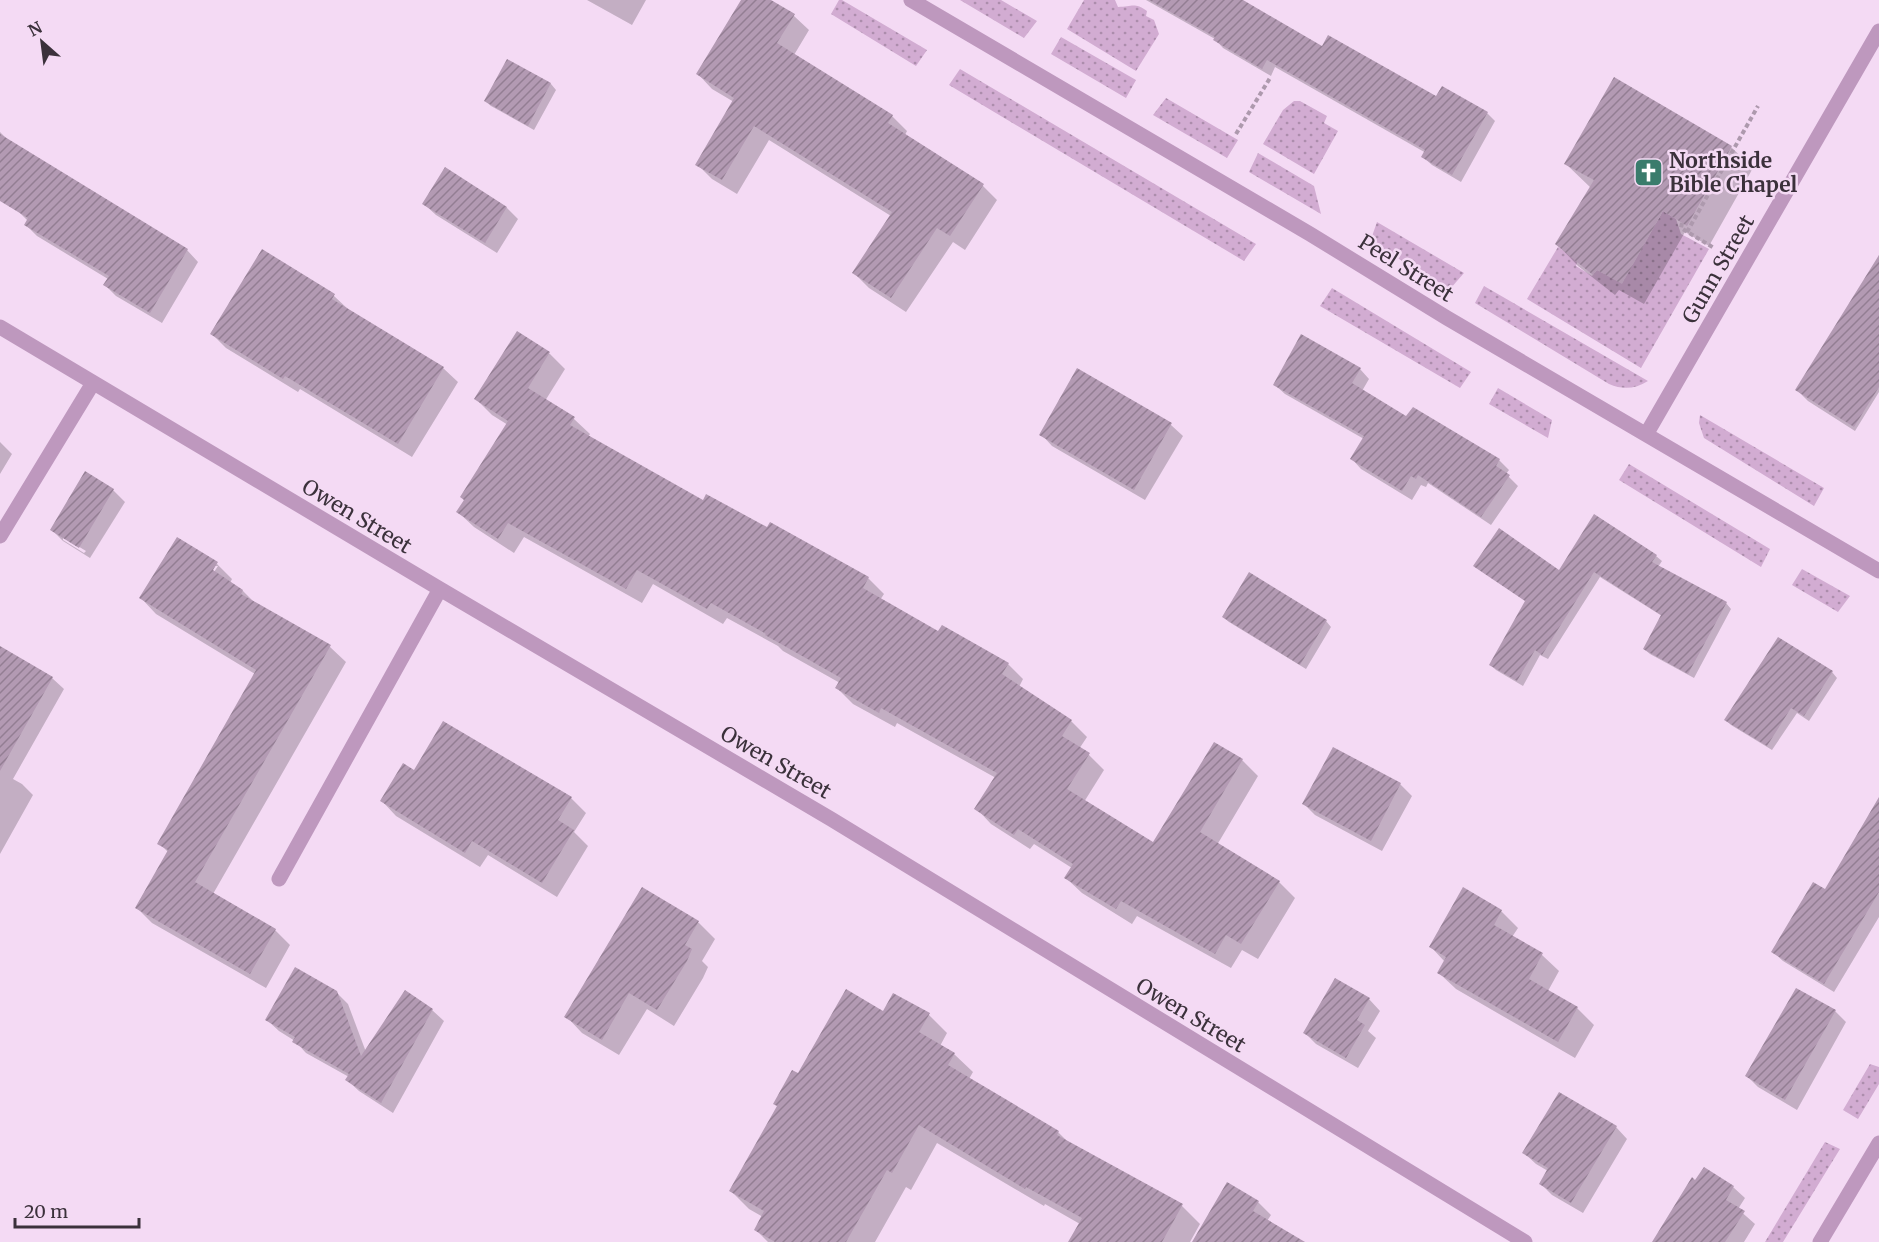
<svg xmlns="http://www.w3.org/2000/svg" width="1879" height="1242" font-family="Merriweather,serif">
  <defs>
    <pattern id="grass-dots" width="8" height="8" patternUnits="userSpaceOnUse" patternTransform="scale(1.5)"><rect width="8" height="8" fill="#d2acd2"/><path d="M2 2h.1M6 6h.1" fill="none" stroke="#ac8dac" stroke-width="1.8" stroke-linecap="round"/></pattern>
    <pattern id="building-hatch" width="6" height="6" patternUnits="userSpaceOnUse" patternTransform="scale(1.5)"><rect width="6" height="6" fill="#b39ab3"/><path d="M-1 1l2-2M0 6l6-6M5 7l2-2" fill="none" stroke="#937e93"/></pattern>
  </defs>
  <rect width="100%" height="100%" fill="#f4daf4"/>
  <!-- grass -->
  <path fill="url(#grass-dots)" d="M839,0h3l85,50 -11,16 -85,-52z
    M960,0h41l36,21 -13,17z
    M1084,0h31l3,7c14,0 16,-5 29,4l-1,5 8,4 5,14 -23,37 -69,-42z
    M1061,37l75,43 -10,18 -75,-44z
    M960,69l296,175 -12,17 -295,-176z
    M1166,98l72,42 -11,18 -74,-43z
    M1294,101h6l27,15 -3,7 14,8 -24,43 -51,-30 20,-34z
    M1258,153l56,33 7,28 -72,-42z
    M1663,211l13,8 5,15 28,15 -68,119 -114,-69 31,-52 20,13 -2,6 16,10 5,-6 25,13z
    M1377,222l87,51 -14,16 -80,-47z
    M1484,286l164,95c-13,8 -25,9 -39,3l-134,-81z
    M1332,288l139,84 -11,16 -140,-82z
    M1498,388l54,32 -4,18 -59,-34z
    M1700,415l124,73 -10,18 -110,-68 -5,-15z
    M1629,464l141,85 -9,18 -142,-87z
    M1802,569l48,27 -12,16 -46,-27z
    M1870,1064l9,3v17l-21,35 -15,-9z
    M1825,1142l15,7 -57,93h-18z"/>
  <!-- shadow -->
  <path fill="#0003" fill-rule="evenodd" d="M587,0h59l-14,25z
    M742,0h27l25,16 15,14 -15,25 98,61 15,15 -2,4 78,51 14,14 -32,50 -12,-8 -47,70 -37,-24 -15,-15 37,-57 -122,-76 -32,54 -25,-15 -15,-15 37,-62 -22,-13 -14,-15z
    M1146,0h94l83,48 114,50 50,15 8,8 -34,61 -29,-17 -9,-8 3,-4 -151,-86 -4,9 -48,-28 -8,-9z
    M507,61l44,23 5,6 -22,40 -43,-24 -6,-5z
    M0,132l10,10 177,108 11,12 -36,61 -46,-27 -11,-11 3,-6 -71,-43 -11,-11 2,-4 -10,-10 -18,-28z
    M1731,147l22,21 -44,78 -24,-14 -41,72 -25,-14 -4,5 -37,-29 -21,-22 34,-56 -25,-24z
    M446,169l61,39 11,11 -21,34 -61,-38 -12,-11z
    M263,251l71,45 15,14 94,58 15,14 -46,75 -112,-68 -2,3 -72,-44 -15,-15z
    M1879,258v134l-24,39 -47,-30 -11,-11z
    M518,333l32,21 15,15 -20,32 29,18 16,15 -2,3 115,65 64,27 101,49 16,16 -4,6 59,33 69,31 15,15 -4,8 52,34 16,16 -8,12 10,6 15,15 -20,32 69,42 61,-100 28,16 16,16 -41,69 62,37 16,16 -37,61 -16,-9 -11,18 -94,-52 -5,8 -50,-31 -16,-15 6,-10 -38,-24 -4,5 -39,-25 -15,-16 20,-30 -99,-55 -2,4 -42,-23 -16,-16 3,-5 -57,-32 -5,-5 -51,-28 -4,6 -70,-40 -11,19 -118,-66 -10,16 -40,-26 -16,-15 50,-87 -16,-10 -16,-16z
    M1360,369l9,10 -7,12 45,27 6,-9 86,51 10,10 -3,4 12,12 -27,39 -63,-42 -2,4 -5,-2 -9,15 -51,-31 -9,-10 12,-20 -79,-45 -10,-9z
    M1078,370l93,55 12,11 -38,64 -93,-54 -11,-12z
    M0,442l12,12 -12,20z
    M86,473l27,17 12,12 -35,56 -27,-17 -11,-11zM63,537l23,14 -2,2 -21,-13z
    M1656,556l6,5 -4,6 68,36 5,6 -37,69 -44,-24 -6,-5 18,-33 -62,-39 -52,82 -8,-4 -17,31 -27,-16 -5,-5 69,-93z
    M217,564l15,15 -2,4 13,8 12,12 75,44 16,15 -133,232 62,36 15,15 -24,43 -114,-65 -16,-16 32,-55 -9,-9 96,-169 -99,-60 -15,-16zM214,566h4l-8,12z
    M1223,617l103,4 5,6 -25,42 -77,-47z
    M0,659l52,19 12,11 -51,90 9,5 11,11 -33,59z
    M1832,672l5,6 -28,43 -12,-8 -25,37 -41,-25 -5,-5z
    M1334,749l66,35 12,12 -30,55 -67,-36 -11,-11z
    M571,798l15,15 -12,19 14,14 -31,51 -69,-42 -8,12 -84,-51 -14,-15z
    M1879,800v117l-45,75 -51,-31 -10,-9 52,-61z
    M642,889l57,34 16,16 -13,22 6,6 -5,11 -29,48 -27,-17 -28,46 -37,-22 -16,-17z
    M1501,911l17,17 -6,9 30,18 17,16 -11,20 29,17 17,17 -19,33 -119,-69 -17,-16 6,-11 -14,-15z
    M336,992l12,12 18,48 66,-42 12,11 -51,92 -34,-22 -12,-11 2,-3 -43,-24 -11,-12 -16,-10 -12,-11z
    M1369,999l11,12 -12,20 8,7 -18,30 -42,-24 -11,-11z
    M1835,1011l11,11 -49,88 -39,-23 -11,-11z
    M884,1013l45,2 18,18 -7,13 14,8 19,18 -4,7 89,53 12,12 112,62 18,18 -10,18h-117l7,-18 -35,-20 -1,2 -107,-63 -26,47 -5,-3 -31,55h-107l-12,-12 7,-13 -14,-8 -18,-18 68,-116z
    M1616,1127l11,12 -44,74 -31,-18 -12,-12 8,-12 -12,-7 -12,-11z
    M1696,1182l37,5 12,11 -7,11 17,15 -11,18h-78z
    M1258,1202l13,13 -4,6 36,21h-102l-6,-6 2,1z"/>
  <!-- building -->
  <path fill="url(#building-hatch)" d="M741,0h30l24,14 -18,29 116,72 -5,8 96,61 -34,52 -13,-8 -46,70 -39,-25 40,-61 -138,-86 -32,54 -27,-15 39,-67 -38,-24z
    M1149,0h94l79,46 6,-11 108,61 6,-10 46,26 -36,63 -31,-18 4,-7 -158,-90 -5,9 -49,-29 2,-3z
    M507,59l44,24 -23,43 -44,-25z
    M1614,77l118,69 -45,80 -24,-15 -41,73 -25,-14 -4,5 -38,-31 39,-64 -30,-16z
    M0,134l188,115 -38,64 -47,-28 6,-9 -85,-51 4,-7 -28,-17z
    M445,167l62,40 -22,36 -63,-39z
    M262,249l73,45 -3,5 112,68 -46,77 -113,-68 -2,3 -73,-45z
    M1879,255v132l-25,40 -59,-37z
    M517,331l33,21 -22,36 47,29 -5,8 133,75 3,-6 61,33 3,-5 99,55 -6,11 75,43 4,-6 67,38 -7,11 70,46 -10,16 28,17 -23,36 86,53 61,-100 29,17 -43,73 80,49 -39,63 -15,-9 -11,19 -94,-53 -5,8 -52,-31 9,-14 -55,-35 -4,6 -40,-26 23,-36 -116,-65 -2,5 -44,-25 6,-10 -76,-43 1,-1 -55,-31 -4,6 -70,-39 -11,19 -118,-66 -10,16 -42,-27 8,-12 -4,-3 48,-76 -34,-22z
    M1301,334l60,34 -9,15 54,33 7,-9 87,52 -4,7 14,9 -29,42 -63,-42 -2,4 -5,-3 -9,15 -52,-32 14,-23 -91,-51z
    M1077,368l95,55 -38,67 -95,-55z
    M85,471l29,18 -35,59 -29,-18z
    M1594,514l63,41 -5,7 75,40 -39,72 -45,-25 18,-34 -67,-43 -52,83 -7,-5 -18,31 -28,-16 36,-64 -52,-35 26,-38 60,42z
    M177,537l41,25 -5,8 30,20 -2,4 90,51 -136,237 81,47 -26,45 -115,-66 33,-58 -11,-6 99,-174 -117,-72z
    M1249,572l78,48 -27,45 -78,-48z
    M1778,637l55,34 -29,45 -13,-8 -24,38 -43,-26z
    M0,646l53,31 -53,94z
    M443,721l129,76 -14,23 16,10 -32,53 -70,-42 -7,12 -85,-52 23,-38 11,7z
    M1333,747l68,36 -30,58 -69,-37z
    M1879,797v95l-55,92 -53,-32 42,-70 12,7z
    M642,887l57,34 -14,24 7,4 -5,12 -30,49 -28,-17 -27,47 -38,-23z
    M1463,887l39,23 -8,15 49,28 -14,26 49,28 -20,35 -121,-69 9,-16 -17,-10z
    M295,967l42,24 24,65 44,-66 28,19 -52,94 -36,-23 4,-6 -57,-32 3,-5 -30,-17z
    M1335,978l35,20 -13,22 8,5 -19,33 -43,-25z
    M1796,988l40,22 -51,90 -40,-24z
    M846,989l37,22 10,-18 37,20 -11,19 36,21 -7,12 111,66 -2,4 126,69 -21,38h-94l14,-24 -56,-31 -1,2 -106,-64 -27,48 -5,-3 -41,72h-71l-21,-12 10,-19 -35,-20 48,-85 -4,-2 19,-34 6,3z
    M1559,1092l58,34 -46,77 -32,-19 9,-16 -26,-15z
    M1704,1167l30,19 -8,14 19,11 -20,31h-73l40,-65 3,3z
    M1227,1182l32,19 -6,10 52,31h-113z"/>
  <g fill="none" stroke-linecap="round" stroke-linejoin="round">
    <!-- path -->
    <path stroke="#ad99ad" stroke-width="4" stroke-dasharray="4.5 3" stroke-linecap="butt" d="M1236,134l34,-56
      M1682,223l-1,5 33,20
      M1687,232l71,-126"/>
    <!-- minor -->
    <path stroke="#be98be" stroke-width="15" d="M911,0l399,234 137,84 432,253
      M0,327l440,262 391,230 694,423
      M1647,433l232,-402
      M0,536l93,-153
      M279,879l161,-290
      M1820,1242l59,-99"/>
  </g>
  <!-- icons -->
  <defs>
    <symbol id="church-square" viewBox="-11 -11 22 22"><rect x="-9" y="-9" width="18" height="18" rx="4" fill="#3a7c6c" stroke="#f4daf4"/><path d="M-1.2-6h2.4v3.5h3.3v2.4h-3.3V6h-2.4V-.1h-3.3v-2.4h3.3Z" fill="#fff"/></symbol>
  </defs>
  <g fill-rule="evenodd">
    <use href="#church-square" x="1632" y="156" width="33" height="33"/>
  </g>
  <g text-anchor="middle" dominant-baseline="central" stroke-width="5" stroke-linejoin="round" paint-order="stroke">
    <!-- poi labels -->
    <g font-size="21" font-weight="bold" fill="#3b313b" stroke="#f4daf4" text-anchor="start">
      <text x="1669" y="160">Northside<tspan x="1669" dy="24">Bible Chapel</tspan></text>
    </g>
    <!-- street labels -->
    <g font-size="21" fill="#3b313b" stroke="#f4daf4">
      <text transform="translate(1406 268) rotate(32)">Peel Street</text>
      <text transform="translate(1718 269) rotate(-60)">Gunn Street</text>
      <text transform="translate(357 516) rotate(31)">Owen Street</text>
      <text transform="translate(776 762) rotate(30)">Owen Street</text>
      <text transform="translate(1191 1015) rotate(31)">Owen Street</text>
    </g>
  </g>
  <!-- north arrow -->
  <g transform="translate(42 42) rotate(332)" stroke="#f4daf4" stroke-width="4.5" paint-order="stroke">
  <path d="M0-4.5L10 22L0 15L-10 22Z" fill="#3b313b"/>
  <text y="-9" font-size="16" font-weight="bold" text-anchor="middle" fill="#3b313b">N</text>
  </g>
  <!-- scale -->
  <path d="M15 1218v9h124v-9" fill="none" stroke="#3b313b" stroke-width="3"/>
  <text x="24" y="1218" font-size="18" fill="#3b313b" stroke="#f4daf4" stroke-width="4.5" paint-order="stroke">20 m</text>
</svg>
